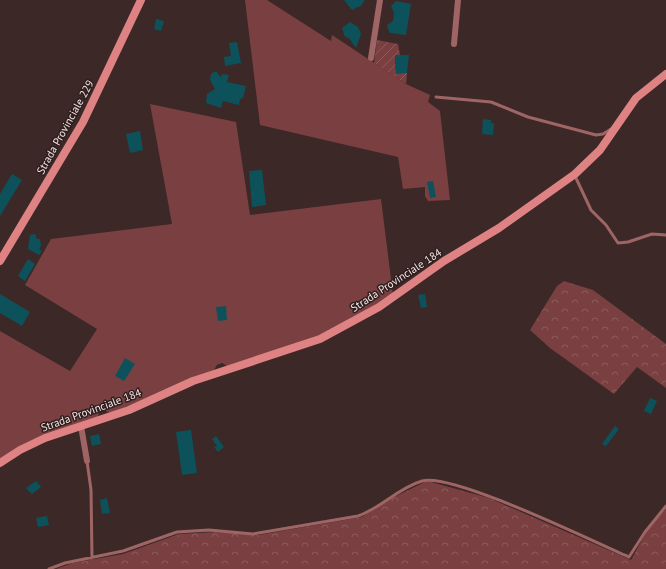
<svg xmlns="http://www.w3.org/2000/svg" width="666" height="569" font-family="'PT Sans',sans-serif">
  <defs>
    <pattern id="forest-crowns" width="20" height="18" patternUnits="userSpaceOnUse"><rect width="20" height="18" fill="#7a3f40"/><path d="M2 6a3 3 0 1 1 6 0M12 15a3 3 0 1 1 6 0" fill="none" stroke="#8d5b5b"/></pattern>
    <pattern id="garden-furrows" width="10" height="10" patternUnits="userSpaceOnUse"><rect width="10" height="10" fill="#7a3f40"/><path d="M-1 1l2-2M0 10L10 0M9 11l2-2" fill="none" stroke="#8d5b5b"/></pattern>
  </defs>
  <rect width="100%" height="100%" fill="#3b2827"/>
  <!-- grass -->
  <path fill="#7a3f40" d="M245,0h22l64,41 1,-6 74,49 24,11 -2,7 12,9 10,89 -22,1 -3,-5v-9l-22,2 -5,-32 -138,-32z
    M150,104l86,18 14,93 131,-16 12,96 -73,41 -93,30 -5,-3 -5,2 -3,5 -103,43 -8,-3 -3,1 -3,7c-37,11 -66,19 -97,42v-129l70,40 27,-42 -72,-44 26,-46 121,-15z"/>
  <!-- forest -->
  <path fill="url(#forest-crowns)" d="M564,281l29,9 73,54v44l-29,-21 -23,27 -64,-46 -20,-18 27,-44z
    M425,482h6l58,16 142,62 17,-31 18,-20v60h-610l17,-6 50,-9 56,-20 37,-2 42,3 104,-18 30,-19z"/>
  <!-- garden -->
  <path fill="url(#garden-furrows)" d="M377,40l21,4 2,11h-5l1,18h11l-1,11 -32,-21z"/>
  <!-- building -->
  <path fill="#0d525b" d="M344,0h21l-4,6 -6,2 -1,2 -3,-1z
    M396,1l15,3 -5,31 -16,-2 -2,-4 -1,-4 6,-4 1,-8 -3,-7z
    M156,19l8,2 -3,10 -7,-2z
    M350,22l8,5 3,7 -5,14 -7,-10 -4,-1 -3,-9z
    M237,42l4,21 -16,3 -1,-9 7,-1 -2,-13z
    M395,55h14l-2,18 -11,1z
    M214,72h3l3,5 3,-3 6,1 -2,7 19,4 -3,12 -3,1 -1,6 -16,-4 -2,7 -15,-5 1,-9 8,-5 -5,-9 1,-6z
    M483,119l8,1v3h3l-1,12 -11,-1z
    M140,131l3,19 -13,3 -4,-19z
    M262,170l4,35 -14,2 -3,-36z
    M12,174l10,6 -22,36v-22z
    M433,181l3,16 -6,1 -3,-16z
    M35,234l2,5h3l1,7 -2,3 3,2 -3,4 -11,-6 2,-14z
    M28,259l7,5 -10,17 -7,-5z
    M0,294l30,18 -8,14 -22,-13z
    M425,294l2,13 -6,1 -3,-13z
    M226,306l1,14 -9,1 -2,-14z
    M125,358l10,6 -11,17 -9,-5z
    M650,398l7,3 -6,13 -7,-3z
    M615,426l4,3 -13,17 -4,-2z
    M191,430l6,43 -15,2 -6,-43z
    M99,434l2,10 -9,2 -2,-10z
    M216,436l8,11 -6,5 -4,-5 3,-1 -5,-7z
    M36,481l5,6 -9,7 -6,-6z
    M107,498l3,15 -8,1 -2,-14z
    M47,516l2,9 -11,2 -2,-9z"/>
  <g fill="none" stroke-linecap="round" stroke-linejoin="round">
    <!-- lane -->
    <path stroke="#9f6565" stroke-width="3" d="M436,97l55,5 37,15 68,18 7,-1 8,-5
      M575,176l16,34 15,15 12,18 10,-1 24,-8 14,1
      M87,461l4,29 1,68
      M49,569l16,-6 58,-12 54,-19 32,-2 44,4 105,-18c23,-8 40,-28 64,-35 30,-9 172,61 207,76l16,-25 21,-26"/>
    <!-- street -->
    <path stroke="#9f6565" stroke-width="6" d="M454,44l4,-44
      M371,58l9,-58
      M81,426l6,35"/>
    <!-- secondary -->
    <path stroke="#df8283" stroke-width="8" d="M0,261l83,-139 58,-122
      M0,463l20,-13 25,-12 84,-28 64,-29 127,-42 59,-32 65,-46 55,-33 76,-54 25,-24 36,-52 30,-24"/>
  </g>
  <g text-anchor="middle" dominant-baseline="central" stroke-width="3" stroke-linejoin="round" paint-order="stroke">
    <!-- street labels -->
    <g font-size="11" fill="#f2e5e4" stroke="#301e1e">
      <text transform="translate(65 127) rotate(-61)">Strada Provinciale 229</text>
      <text transform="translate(396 280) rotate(-33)">Strada Provinciale 184</text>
      <text transform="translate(91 410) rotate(-20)">Strada Provinciale 184</text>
    </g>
  </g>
</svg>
